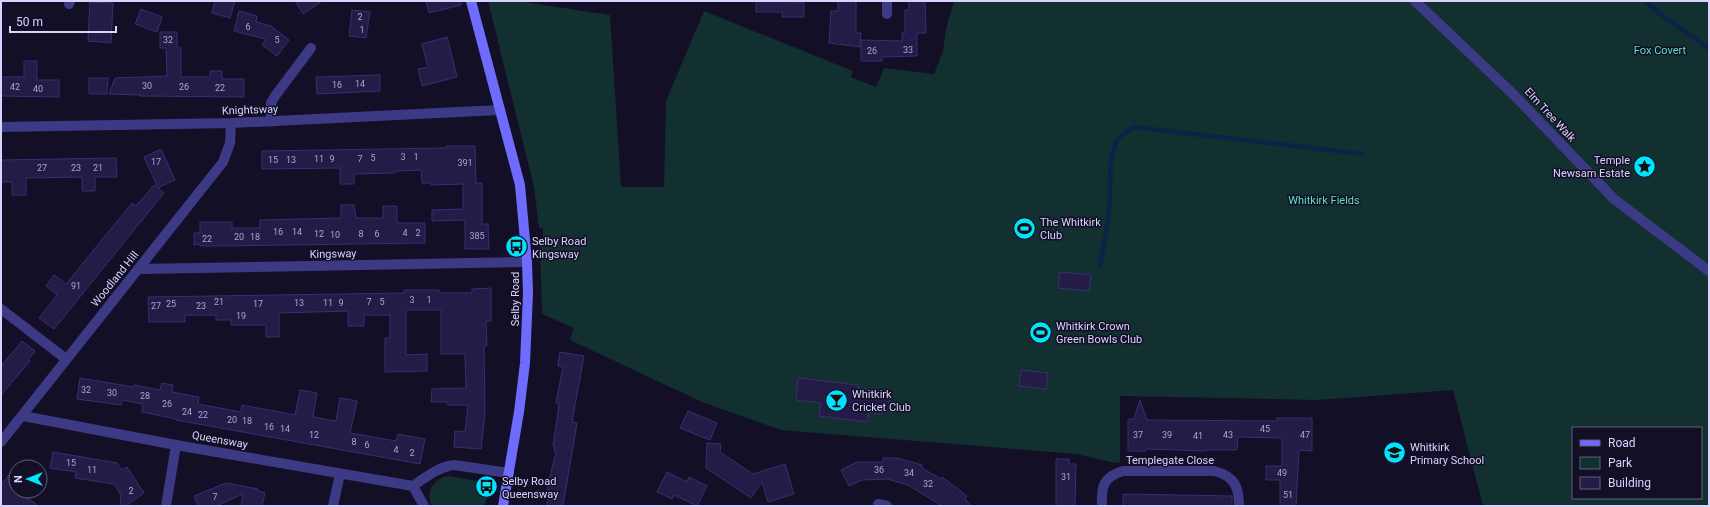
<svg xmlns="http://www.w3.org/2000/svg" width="1710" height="507" font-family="Roboto,sans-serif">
  <rect width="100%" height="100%" fill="#130f26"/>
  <!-- green -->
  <path fill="#12302f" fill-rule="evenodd" d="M488,1h30l92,14 11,172h43l2,-86 38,-90 149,60 -2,6 25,10 8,-19 50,6 9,-23 3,-22 8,-28h755v505h-226l-30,-116 -136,10 -197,-4v66l-5,1 -38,-9 -296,-24 -79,-28 -132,-62 4,-12 -32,-14 -2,-71 3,-3v-11l-4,-2 -5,-40zM1573,428h128v70h-128z
    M448,476l42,7 -5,23h-53c-7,-14 1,-27 16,-30z"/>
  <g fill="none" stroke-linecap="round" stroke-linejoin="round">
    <!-- stream -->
    <path stroke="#0c2248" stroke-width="4.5" d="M1646,1l16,14 47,34
      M1100,266c3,-19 7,-37 9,-55 3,-22 -2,-47 7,-68 4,-8 10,-12 18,-16l228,27"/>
  </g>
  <!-- building -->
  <path fill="#241b47" stroke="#3b2d73" d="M215,1h20l-5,17 -18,-5z
    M295,1h27l-19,13z
    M426,1h35v4l-32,8z
    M756,1l48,1v15h-22v-5h-26z
    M838,1h18v32h5l-1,14 -31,-4 2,-32h7z
    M909,1h16l1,32h-9v23l-35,1v4h-21v-21l41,1v-8h3v-23h4z
    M90,2l23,1 -2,40 -23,-2z
    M141,9l21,8 -5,15 -22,-8z
    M352,10l18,2 -4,26 -17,-2z
    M239,11l18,5 -1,6 15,4 18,14 -12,16 -15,-11 4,-6 -32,-8z
    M160,32h17v16h4v29h29v-6h12v8h22v18l-104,-1v-1l-31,-1 6,-16 52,-2 -1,-28h-6z
    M447,37l10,40 -35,9 -4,-17 10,-2 -6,-23z
    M24,61h13v19h22v17l-58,-1v-19h23z
    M380,75v16l-63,3 -1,-17z
    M89,78h19l-1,16h-18z
    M446,146h29l1,37h6v41h6l1,25h-24v-29l-33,1v-11l31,-1v-25l-32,1v-2h-9l-1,-13 -26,1v2l-41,1v10h-14v-16l-78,1v-18l184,-3z
    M161,149l14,31 -17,8 -14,-31z
    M116,158l1,19h-22v14h-13v-14l-56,1v17h-14v-13h-11v-22z
    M154,185l10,8 -110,136 -15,-11 18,-23 -11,-9 8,-11 12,9 66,-81 4,3z
    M341,205h13l2,13h27v-12h14v17h28v20l-204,3h-21v-2l-6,1v-12h6v-11h32v6h28v-8l81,-2z
    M1060,272l31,3 -2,16 -31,-3z
    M491,288v33h-5l1,25h-3l1,67 -4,36 -27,-2 1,-16 10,1 3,-27h-20v-3h-17l1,-13 34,-1 -1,-34h-24v-44h-35v45l21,-1v17l-42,1v-34h5v-23h-26v11h-16v-15l-69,2v24h-13v-12h-35v-5h-15v-5h-31v7h-36l-1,-25 256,-4v-3h35v3h33v-4z
    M22,341l13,10 -7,9 2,1 -29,34v-29z
    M560,352l24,4 -12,66 5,1 -14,83h-16l2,-12h-1v-5h-1l9,-37 -2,-1 1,-5h-2l5,-33 1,-10h-3l7,-36 -5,-1z
    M1021,370l27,3 -2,16 -27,-3z
    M80,378l53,9 1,-2 26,5 2,-7 11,2 -1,7 27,5 -1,7 43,8 1,-7 53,10 5,-25 17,3 -4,24 23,4 4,-23 17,3 -7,32 46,8 2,-7 27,5 -5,25 -244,-44v-1l-34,-7 1,-8 -21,-4 -1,5 -44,-6z
    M798,378l60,7v3l32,4 -2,19 -5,-1 -1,4 -13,-2 -2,10 -48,-6 2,-13 -25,-3z
    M1140,400l7,20 130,1v-3h35v33l-13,-1 -3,56h-16v-26h-14v-14h16v-28l-44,-1 -1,13h-31v1l-60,-2v2h-18v-32h6z
    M688,411l29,12 -7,17 -30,-12z
    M707,443l14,1 -1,8 33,22 32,-10 9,30 -26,8 -6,-20 -11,16 -45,-30z
    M53,452l64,11 5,7 5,-3 17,26 -18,13h-6l1,-11 -7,-11 -39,-6 1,-6 -26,-4z
    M883,458h14l25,7v3l19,11 1,-2 25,19 -2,3 6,7h-29l-34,-21 -21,-6 -25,1 -13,6 -8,-16 16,-8h26z
    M1056,459h13v5h7l-1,42h-19z
    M16,466v25h3l19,15h-37v-21z
    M667,472l20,10 2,-5 18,9 -10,20 -23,-11 -2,4 -15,-7z
    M226,483l32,6v2l7,2 -3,13h-21l2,-12 -27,12h-18l-4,-10z
    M1123,494l109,2v10h-109z"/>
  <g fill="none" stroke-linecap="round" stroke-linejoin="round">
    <!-- minor -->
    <path stroke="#3d3a85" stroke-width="10" d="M69,4l1,-3
      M887,14v-13
      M271,122v-19l4,-7 36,-48
      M1,127l230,-4 269,-13
      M139,269l388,-7
      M1,309l65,50
      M23,416l153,29 237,41c13,-9 25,-19 41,-21l55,8
      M1,442l222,-280 7,-19 1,-20
      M413,486l11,20
      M878,504l9,2
      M166,506l10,-61
      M333,506l7,-32
      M1102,506c-1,-19 1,-29 21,-35h91c20,5 25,15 25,35"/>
    <!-- tertiary -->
    <path stroke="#3d3a85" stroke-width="10" d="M1415,1l98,93 101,105 95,72"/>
    <!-- secondary -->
    <path stroke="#6f6bff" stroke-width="10" d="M471,1l49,184 7,77 1,31 -3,70 -6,49 -16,94"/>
  </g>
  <!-- icons -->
  <defs>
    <symbol id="sight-disc" viewBox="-11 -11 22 22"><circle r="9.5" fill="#00e5ff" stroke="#130f26"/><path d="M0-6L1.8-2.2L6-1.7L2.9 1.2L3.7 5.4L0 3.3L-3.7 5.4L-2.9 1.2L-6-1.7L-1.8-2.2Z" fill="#111"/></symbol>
    <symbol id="stadium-disc" viewBox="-11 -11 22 22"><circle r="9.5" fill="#00e5ff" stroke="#130f26"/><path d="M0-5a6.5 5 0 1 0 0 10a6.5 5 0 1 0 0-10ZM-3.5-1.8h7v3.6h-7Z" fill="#111"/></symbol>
    <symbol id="bus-disc" viewBox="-11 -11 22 22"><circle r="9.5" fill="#00e5ff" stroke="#130f26"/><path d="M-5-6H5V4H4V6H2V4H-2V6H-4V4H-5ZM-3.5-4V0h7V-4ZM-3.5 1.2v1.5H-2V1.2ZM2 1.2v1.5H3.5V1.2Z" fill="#111"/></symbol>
    <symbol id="bar-disc" viewBox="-11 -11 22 22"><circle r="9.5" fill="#00e5ff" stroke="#130f26"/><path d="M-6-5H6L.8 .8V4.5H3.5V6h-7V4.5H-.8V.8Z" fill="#111"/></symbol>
    <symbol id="school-disc" viewBox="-11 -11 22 22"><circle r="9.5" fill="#00e5ff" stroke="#130f26"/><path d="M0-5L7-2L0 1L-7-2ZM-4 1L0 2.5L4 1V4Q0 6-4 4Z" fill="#111"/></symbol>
  </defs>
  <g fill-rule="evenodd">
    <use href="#sight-disc" x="1632" y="154" width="25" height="25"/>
    <use href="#stadium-disc" x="1012" y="216" width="25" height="25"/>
    <use href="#bus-disc" x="504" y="234" width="25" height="25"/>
    <use href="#stadium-disc" x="1028" y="320" width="25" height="25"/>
    <use href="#bar-disc" x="824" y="388" width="25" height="25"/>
    <use href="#school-disc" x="1382" y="440" width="25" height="25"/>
    <use href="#bus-disc" x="474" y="474" width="25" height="25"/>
  </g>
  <g text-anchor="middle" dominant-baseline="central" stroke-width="3" stroke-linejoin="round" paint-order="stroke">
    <!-- number labels -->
    <g font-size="9" fill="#aca6d1">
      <text x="360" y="17">2</text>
      <text x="248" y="27">6</text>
      <text x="362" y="30">1</text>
      <text x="168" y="40">32</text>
      <text x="277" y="40">5</text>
      <text x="908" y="50">33</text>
      <text x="872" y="51">26</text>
      <text x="360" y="84">14</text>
      <text x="337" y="85">16</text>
      <text x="147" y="86">30</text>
      <text x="15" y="87">42</text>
      <text x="184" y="87">26</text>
      <text x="220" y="88">22</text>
      <text x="38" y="89">40</text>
      <text x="403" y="157">3</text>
      <text x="416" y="157">1</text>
      <text x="373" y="158">5</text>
      <text x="319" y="159">11</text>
      <text x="332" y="159">9</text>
      <text x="360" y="159">7</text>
      <text x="273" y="160">15</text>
      <text x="291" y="160">13</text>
      <text x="156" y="162">17</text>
      <text x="465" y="163">391</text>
      <text x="42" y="168">27</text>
      <text x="76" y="168">23</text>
      <text x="98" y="168">21</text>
      <text x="278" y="232">16</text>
      <text x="297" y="232">14</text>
      <text x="405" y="233">4</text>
      <text x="418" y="233">2</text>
      <text x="319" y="234">12</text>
      <text x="361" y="234">8</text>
      <text x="377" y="234">6</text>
      <text x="335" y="235">10</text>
      <text x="477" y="236">385</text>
      <text x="239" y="237">20</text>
      <text x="255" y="237">18</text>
      <text x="207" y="239">22</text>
      <text x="76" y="286">91</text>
      <text x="412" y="300">3</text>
      <text x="429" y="300">1</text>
      <text x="219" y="302">21</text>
      <text x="369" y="302">7</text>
      <text x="382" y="302">5</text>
      <text x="299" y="303">13</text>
      <text x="328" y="303">11</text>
      <text x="341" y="303">9</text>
      <text x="171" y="304">25</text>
      <text x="258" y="304">17</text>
      <text x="156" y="306">27</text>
      <text x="201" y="306">23</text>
      <text x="241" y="316">19</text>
      <text x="86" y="390">32</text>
      <text x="112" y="393">30</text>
      <text x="145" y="396">28</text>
      <text x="167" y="404">26</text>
      <text x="187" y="412">24</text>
      <text x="203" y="415">22</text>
      <text x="232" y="420">20</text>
      <text x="247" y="421">18</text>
      <text x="269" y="427">16</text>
      <text x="285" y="429">14</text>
      <text x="1265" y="429">45</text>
      <text x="314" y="435">12</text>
      <text x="1138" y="435">37</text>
      <text x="1167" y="435">39</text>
      <text x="1228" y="435">43</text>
      <text x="1305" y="435">47</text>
      <text x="1198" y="436">41</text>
      <text x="354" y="442">8</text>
      <text x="367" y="445">6</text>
      <text x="396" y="450">4</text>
      <text x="412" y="453">2</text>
      <text x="71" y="463">15</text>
      <text x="92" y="470">11</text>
      <text x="879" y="470">36</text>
      <text x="909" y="473">34</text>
      <text x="1282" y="473">49</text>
      <text x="1066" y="477">31</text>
      <text x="928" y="484">32</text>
      <text x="131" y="491">2</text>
      <text x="1288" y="495">51</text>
      <text x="215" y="497">7</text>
    </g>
    <!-- park labels -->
    <g font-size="11" fill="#5fe0c0" stroke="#130f26">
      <text x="1660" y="50">Fox Covert</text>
      <text x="1324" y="200">Whitkirk Fields</text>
    </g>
    <!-- street labels -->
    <g font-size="11" fill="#d9d4ff" stroke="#130f26">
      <text transform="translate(250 110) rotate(-2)">Knightsway</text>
      <text transform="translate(1550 115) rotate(47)">Elm Tree Walk</text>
      <text transform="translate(333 254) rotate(-1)">Kingsway</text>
      <text transform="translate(115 279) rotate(-51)">Woodland Hill</text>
      <text transform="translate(515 299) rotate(-90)">Selby Road</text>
      <text transform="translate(220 440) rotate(10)">Queensway</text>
      <text x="1170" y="460">Templegate Close</text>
    </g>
    <!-- poi labels -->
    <g font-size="11" fill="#d9d4ff" stroke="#130f26" text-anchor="start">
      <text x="1630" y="160" text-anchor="end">Temple<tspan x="1630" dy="13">Newsam Estate</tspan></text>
      <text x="1040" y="222">The Whitkirk<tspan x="1040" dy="13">Club</tspan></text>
      <text x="532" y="241">Selby Road<tspan x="532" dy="13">Kingsway</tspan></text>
      <text x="1056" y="326">Whitkirk Crown<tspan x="1056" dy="13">Green Bowls Club</tspan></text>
      <text x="852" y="394">Whitkirk<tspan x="852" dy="13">Cricket Club</tspan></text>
      <text x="1410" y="447">Whitkirk<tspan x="1410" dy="13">Primary School</tspan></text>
      <text x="502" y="481">Selby Road<tspan x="502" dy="13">Queensway</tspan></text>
    </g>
  </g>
  <!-- border -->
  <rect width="1710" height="507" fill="none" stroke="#d9d4ff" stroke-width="4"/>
  <!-- legend -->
  <rect x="1572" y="427" width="130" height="72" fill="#130f26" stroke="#625e7d"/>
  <rect x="1580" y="440" width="20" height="6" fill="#6f6bff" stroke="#625e7d"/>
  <text x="1608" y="447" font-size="12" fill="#d9d4ff">Road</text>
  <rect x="1580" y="457" width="20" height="12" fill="#12302f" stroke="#625e7d"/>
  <text x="1608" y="467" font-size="12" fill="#d9d4ff">Park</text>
  <rect x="1580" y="477" width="20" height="12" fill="#241b47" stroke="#625e7d"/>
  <text x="1608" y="487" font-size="12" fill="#d9d4ff">Building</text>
  <!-- north arrow -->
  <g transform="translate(28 479) rotate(270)"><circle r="19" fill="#130f26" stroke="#625e7d"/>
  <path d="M0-3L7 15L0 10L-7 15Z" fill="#00e5ff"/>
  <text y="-6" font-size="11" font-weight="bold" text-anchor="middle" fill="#d9d4ff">N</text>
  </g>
  <!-- scale -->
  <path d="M10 26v6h106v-6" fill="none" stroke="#d9d4ff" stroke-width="2"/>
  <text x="16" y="26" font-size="12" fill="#d9d4ff" stroke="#130f26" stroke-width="3" paint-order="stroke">50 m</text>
</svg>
